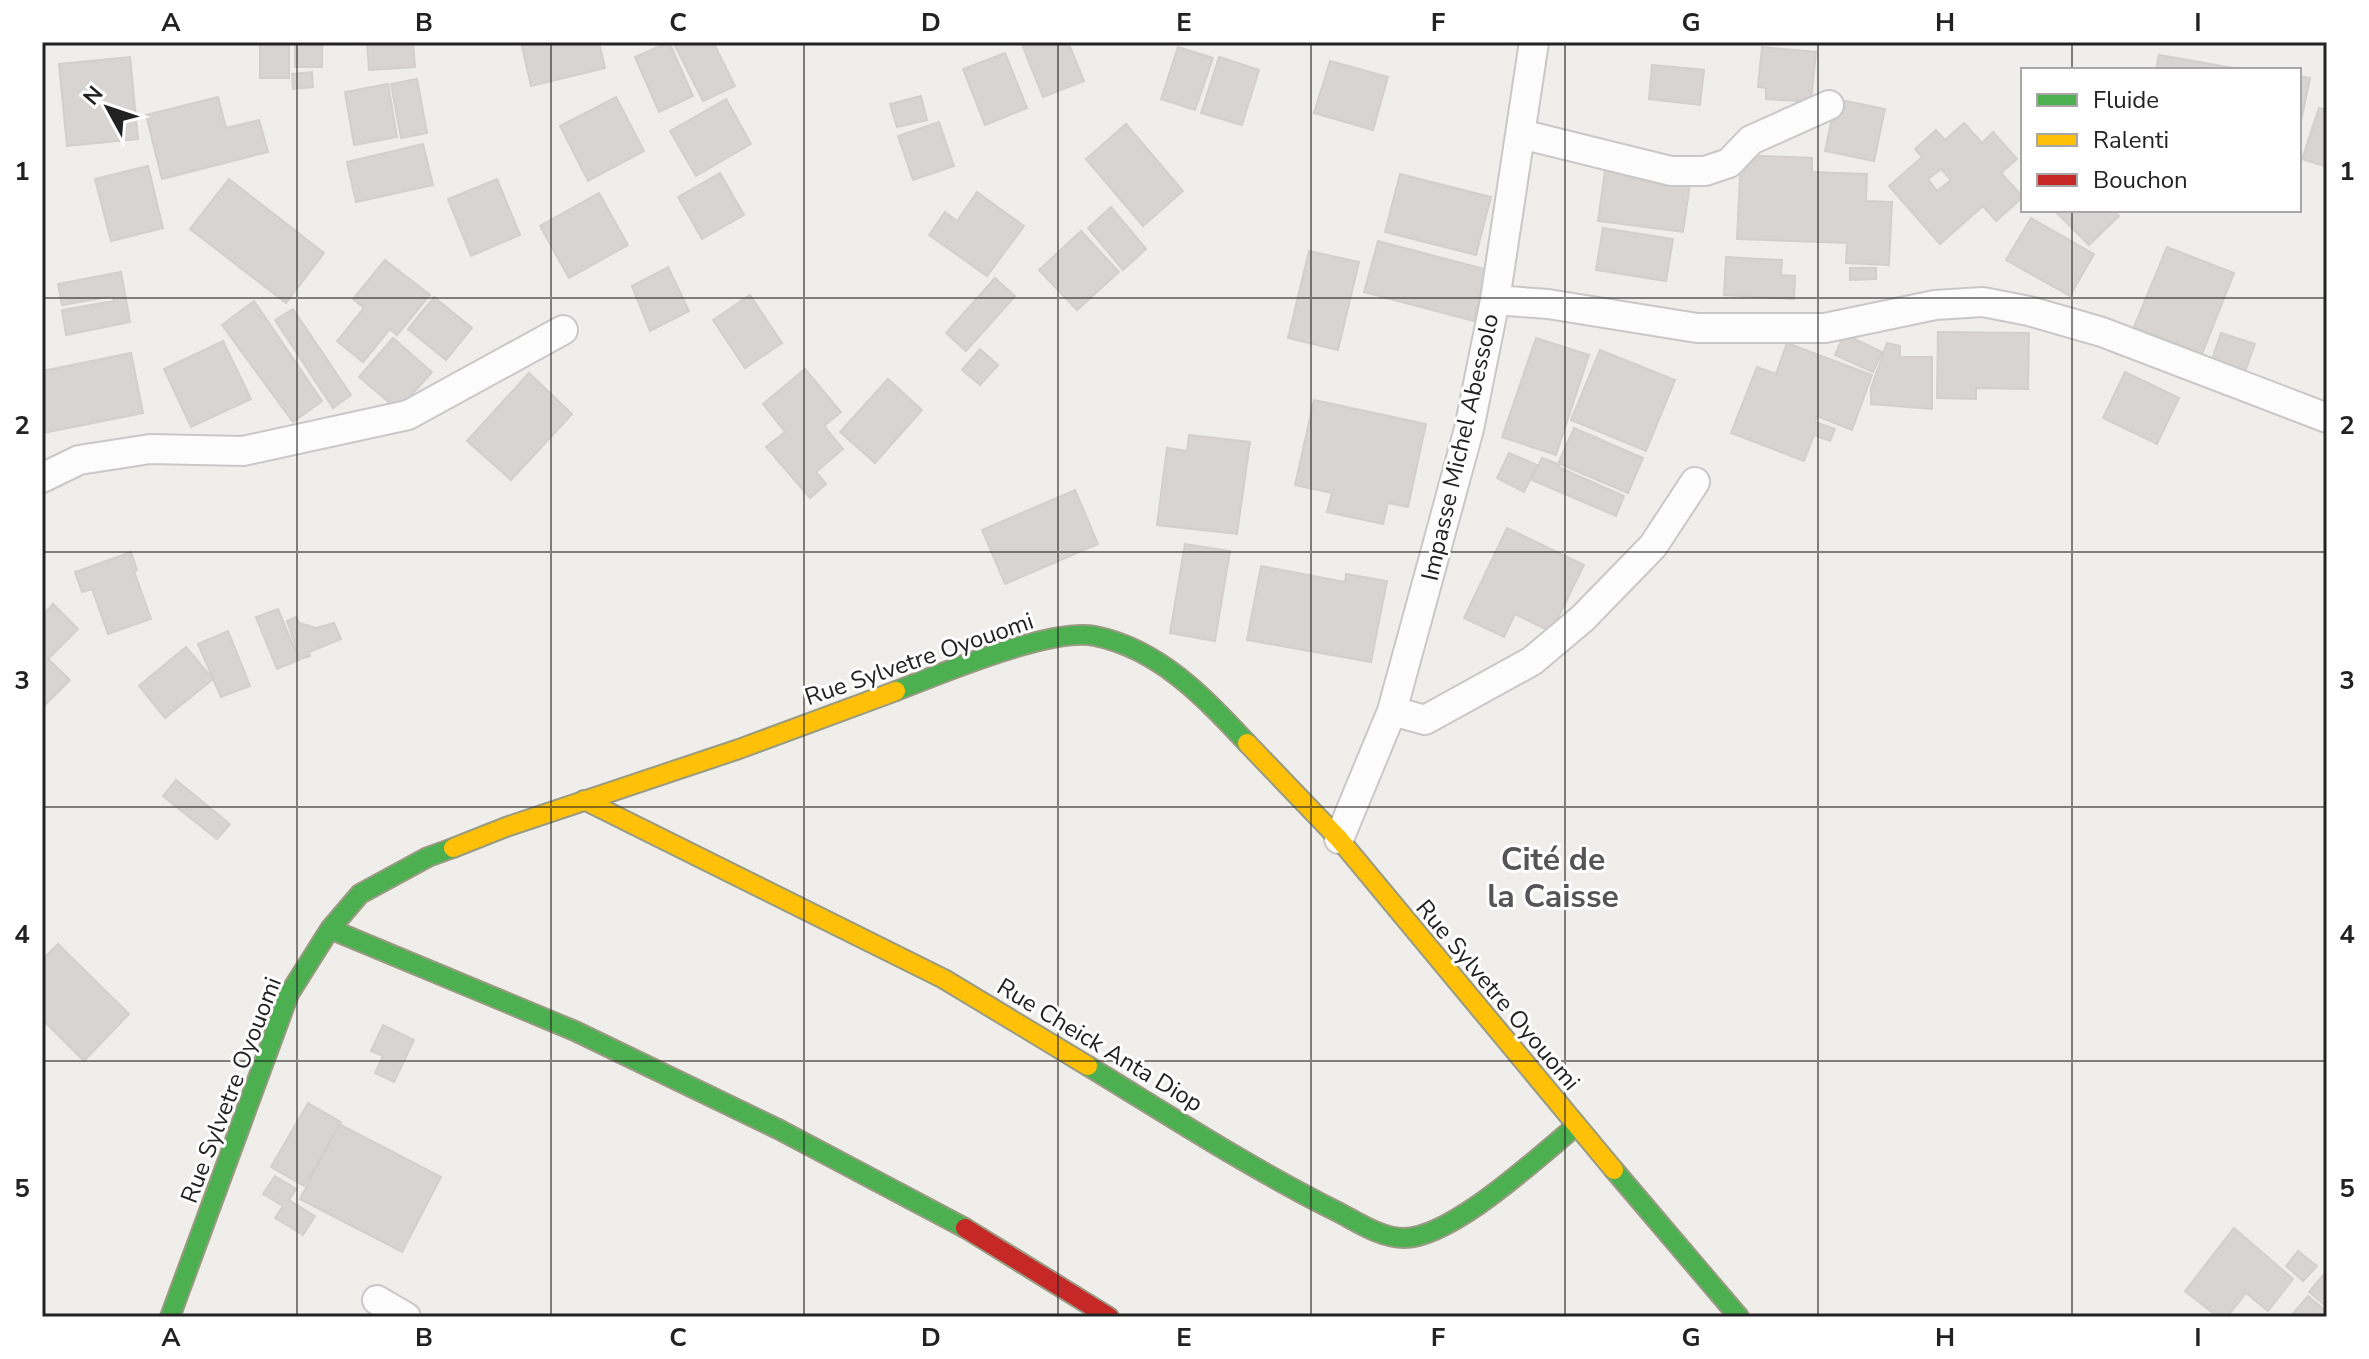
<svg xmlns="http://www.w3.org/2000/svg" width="2369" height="1359" font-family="'Nunito Sans',sans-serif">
  <rect width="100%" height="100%" fill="#f0eeeb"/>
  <!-- building -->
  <path fill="#d7d4d2" stroke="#d3d0cc" stroke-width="2" fill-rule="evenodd" d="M260,42h29v36h-29z
    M295,42h27v25h-27z
    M367,42h46l2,25 -46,3z
    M521,42h78l6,26 -74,18z
    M669,42l24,54 -34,16 -24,-55z
    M673,42h40l22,44 -32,15z
    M1021,42h47l16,39 -41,16z
    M1178,47l35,11 -18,52 -34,-11z
    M1762,47l54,5 -5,50 -45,-3v-11l-8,-1z
    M1005,53l22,55 -42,17 -22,-56z
    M2159,55l86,15h-89z
    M130,57l8,82 -71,7 -8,-82z
    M1219,57l40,13 -17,55 -41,-12z
    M1330,61l58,16 -15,53 -59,-17z
    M1652,65l52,5 -4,35 -51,-6z
    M312,72l1,15 -20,2 -1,-15z
    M2299,76l11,2 -11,53z
    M417,79l10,54 -26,5 -10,-54z
    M388,84l9,53 -43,8 -9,-53z
    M921,96l6,24 -30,7 -7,-23z
    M218,97l8,31 33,-8 9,32 -106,27 -16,-64z
    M616,97l28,54 -56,30 -28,-55z
    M726,99l25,45 -55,32 -26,-45z
    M1836,99l49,10 -11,52 -49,-10z
    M2319,108l8,2v57l-25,-8z
    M939,122l15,44 -41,14 -15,-44z
    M1964,123l18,20 11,-11 24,27 -16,14 22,24 -27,24 -13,-15 -43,38 -51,-58 33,-29 -7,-8 21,-19 9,10zM1941,169l10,11 -14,11 -9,-12z
    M1126,124l57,67 -40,35 -57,-67z
    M423,144l10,41 -77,17 -9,-40z
    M1741,155l71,3v14l55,2 -1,27 26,1 -3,63 -43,-2 1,-20 -110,-4z
    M148,166l15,62 -52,13 -16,-62z
    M1605,171l85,12 -7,49 -85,-11z
    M720,173l24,42 -42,24 -24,-42z
    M1400,174l91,23 -15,58 -91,-23z
    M229,179l95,74 -38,50 -96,-74z
    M497,179l23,56 -49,21 -23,-57z
    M977,192l47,34 -37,50 -58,-41 16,-23 12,9z
    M599,193l29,52 -59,33 -29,-52z
    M1111,207l35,42 -23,21 -35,-42z
    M2054,210h59l6,6 -30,29z
    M2031,218l63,36 -24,42 -64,-36z
    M1603,228l70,11 -7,42 -70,-11z
    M1081,231l38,41 -42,38 -38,-40z
    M1378,241l110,29 -14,51 -110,-29z
    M2167,247l67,26 -32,81 -68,-27z
    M1309,251l50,11 -21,88 -50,-12z
    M1726,257l56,3 -1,15 14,1 -1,23 -70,-4z
    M385,260l45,35 -33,40 -7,-6 -27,33 -26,-21 27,-33 -11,-9z
    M668,267l21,44 -39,20 -18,-45z
    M1850,268h26v11l-26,1z
    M121,272l9,50 -64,13 -4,-25 52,-9 -1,-5 -51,9 -4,-21z
    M995,278l20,18 -49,55 -20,-18z
    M750,295l32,48 -37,25 -32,-48z
    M434,297l38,31 -26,32 -38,-31z
    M254,301l68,100 -29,21 -71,-97z
    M293,309l58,86 -18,13 -58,-88z
    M1938,332l91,1 -1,56 -52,-1v11l-39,-1z
    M2221,333l34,11 -13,36 -33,-12z
    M1844,334l38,18 -9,20 -38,-17z
    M393,338l39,34 -34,38 -39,-33z
    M1536,338l53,17 -33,100 -54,-18z
    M223,341l28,58 -60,28 -27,-58z
    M1787,343l85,32 -20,55 -35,-14 -2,6 20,7 -5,12 -16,-6 -10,26 -73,-28 26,-66 19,7z
    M1887,343l13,3v11h32v52l-61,-5v-16z
    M980,349l18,16 -18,20 -18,-15z
    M1600,350l75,30 -29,71 -75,-31z
    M131,353l12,60 -100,20 -1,-62z
    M805,369l36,43 -17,14 19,23 -27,23 10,12 -16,14 -44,-51 19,-15 -22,-28z
    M2125,372l54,26 -22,46 -54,-26z
    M529,373l43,41 -61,66 -44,-39z
    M888,379l34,31 -47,53 -35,-31z
    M1314,400l112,24 -18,83 -20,-4 -5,21 -56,-12 5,-19 -37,-8z
    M1574,428l69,30 -15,35 -68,-29 -2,3 66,29 -8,20 -84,-36 10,-22 16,6z
    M1189,435l61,7 -13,92 -80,-9 10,-77 20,3z
    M1509,453l28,12 -13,27 -27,-14z
    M1075,490l23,54 -93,40 -23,-54z
    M1507,528l77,37 -33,67 -36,-18 -11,23 -40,-19z
    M1185,544l45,7 -15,90 -45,-8z
    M131,552l6,18 -3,1 17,48 -43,15 -16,-45 -10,3 -7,-20z
    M1261,566l84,16 1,-8 41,7 -16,81 -124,-22z
    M53,604l25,25 -30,30 22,21 -28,28v-92z
    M278,609l21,51 -22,9 -21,-52z
    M296,617l3,6 17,5 18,-5 7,16 -32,13 1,4 -10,3 -13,-38z
    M228,631l22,55 -29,11 -23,-53z
    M186,647l27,32 -48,39 -26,-32z
    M176,780l54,44 -13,15 -54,-43z
    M58,944l71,70 -45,47 -42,-42v-59z
    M383,1025l31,15 -20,42 -19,-9 8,-17 -12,-5z
    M308,1103l33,19 -37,64 -33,-19z
    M339,1124l102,53 -39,75 -102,-53z
    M275,1176l21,13 -7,11 26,16 -12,19 -28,-17 8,-12 -20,-12z
    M2234,1228l59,51 -25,32 -22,-18 -19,24h-9l-33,-26z
    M2298,1251l19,15 -14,15 -17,-15z
    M2325,1273l2,1v33l-18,-15z
    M2308,1296l19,16v5h-37z"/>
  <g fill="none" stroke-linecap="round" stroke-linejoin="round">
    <defs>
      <path id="street" d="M1521,134l150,37h34l24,-8 22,-23 78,-35
        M1495,300l53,4 149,24h128l110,-23 48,-3 46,9 73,21 225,86
        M42,478l37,-18 71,-11 93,2 165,-36 155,-85
        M1392,711l33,9 107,-59 51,-43 70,-72 42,-64
        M1339,839l53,-128 77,-282 26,-129 39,-258
        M377,1300l29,17"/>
      <path id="fast" d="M896,691c44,-17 155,-64 199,-55 64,13 109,61 152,107
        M330,929l245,102 205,99 185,98
        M1088,1066c82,50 162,102 248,145 20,10 44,27 68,27 48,0 134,-81 172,-112
        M1614,1170l125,147
        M170,1317l119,-323 41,-65 30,-35 68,-37 25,-9"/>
      <path id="slow" d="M1247,743l92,96 275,331
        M584,800l360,179 144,87
        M453,848l53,-21 233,-78 157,-58"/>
      <path id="jam" d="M965,1228l144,89"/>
    </defs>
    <!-- street casing -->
    <use href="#street" stroke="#c9c8c7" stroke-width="32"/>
    <!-- fast casing -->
    <use href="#fast" stroke="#999a82" stroke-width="22"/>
    <!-- slow casing -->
    <use href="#slow" stroke="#999a82" stroke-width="22"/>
    <!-- jam casing -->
    <use href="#jam" stroke="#999a82" stroke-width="22"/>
    <!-- street -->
    <use href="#street" stroke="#fdfcfc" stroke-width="28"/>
    <!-- fast -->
    <use href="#fast" stroke="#4caf50" stroke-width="18"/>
    <!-- slow -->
    <use href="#slow" stroke="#ffc107" stroke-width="18"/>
    <!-- jam -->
    <use href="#jam" stroke="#c62828" stroke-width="18"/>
  </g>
  <!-- grid -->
  <path fill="none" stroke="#222" stroke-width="2" stroke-opacity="0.55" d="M297,42v1275M551,42v1275M804,42v1275M1058,42v1275M1311,42v1275M1565,42v1275M1818,42v1275M2072,42v28M2072,210v1107M42,298h2285M42,552h2285M42,807h2285M42,1061h2285"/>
  <g text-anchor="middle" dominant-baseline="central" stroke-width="6" stroke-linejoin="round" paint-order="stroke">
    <!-- street labels -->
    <g font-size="24" fill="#222" stroke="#fff">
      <text transform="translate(1460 447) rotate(-77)">Impasse Michel Abessolo</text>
      <text transform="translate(919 659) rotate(-19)">Rue Sylvetre Oyouomi</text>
      <text transform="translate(1498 995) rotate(50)">Rue Sylvetre Oyouomi</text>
      <text transform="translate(1100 1045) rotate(31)">Rue Cheick Anta Diop</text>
      <text transform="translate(231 1090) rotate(-69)">Rue Sylvetre Oyouomi</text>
    </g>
    <!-- district labels -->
    <g font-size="32" font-weight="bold" fill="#555" stroke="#fff">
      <text x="1553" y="859">Cité de<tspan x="1553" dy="37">la Caisse</tspan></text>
    </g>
  </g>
  <!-- border -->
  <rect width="2369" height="1359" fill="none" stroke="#ffffff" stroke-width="88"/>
  <!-- legend -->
  <rect x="2021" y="68" width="280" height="144" fill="#ffffff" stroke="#a7a7a7" stroke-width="2"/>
  <rect x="2037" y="94" width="40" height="12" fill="#4caf50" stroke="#a7a7a7" stroke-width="2"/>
  <text x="2093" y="108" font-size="24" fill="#222222">Fluide</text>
  <rect x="2037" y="134" width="40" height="12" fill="#ffc107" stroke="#a7a7a7" stroke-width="2"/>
  <text x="2093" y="148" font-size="24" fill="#222222">Ralenti</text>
  <rect x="2037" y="174" width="40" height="12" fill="#c62828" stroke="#a7a7a7" stroke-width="2"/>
  <text x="2093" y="188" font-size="24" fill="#222222">Bouchon</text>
  <!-- north arrow -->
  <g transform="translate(108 108) rotate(310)" stroke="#ffffff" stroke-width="6" paint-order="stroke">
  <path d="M0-6L14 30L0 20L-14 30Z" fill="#222222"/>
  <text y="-12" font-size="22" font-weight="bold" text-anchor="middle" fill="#222222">N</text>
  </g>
  <rect x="44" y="44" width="2281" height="1271" fill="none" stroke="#222" stroke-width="3"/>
  <g font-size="26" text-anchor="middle" font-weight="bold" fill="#222">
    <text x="171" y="31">A</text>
    <text x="424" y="31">B</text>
    <text x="678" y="31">C</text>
    <text x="931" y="31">D</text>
    <text x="1184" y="31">E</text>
    <text x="1438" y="31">F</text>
    <text x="1691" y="31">G</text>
    <text x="1945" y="31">H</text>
    <text x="2198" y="31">I</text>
    <text x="22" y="180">1</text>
    <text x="2347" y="180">1</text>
    <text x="22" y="434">2</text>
    <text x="2347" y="434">2</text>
    <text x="22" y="689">3</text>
    <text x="2347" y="689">3</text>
    <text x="22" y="943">4</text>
    <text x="2347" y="943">4</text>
    <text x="22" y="1197">5</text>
    <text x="2347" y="1197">5</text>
    <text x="171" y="1346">A</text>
    <text x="424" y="1346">B</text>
    <text x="678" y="1346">C</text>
    <text x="931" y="1346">D</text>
    <text x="1184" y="1346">E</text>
    <text x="1438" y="1346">F</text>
    <text x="1691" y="1346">G</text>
    <text x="1945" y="1346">H</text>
    <text x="2198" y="1346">I</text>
  </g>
</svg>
